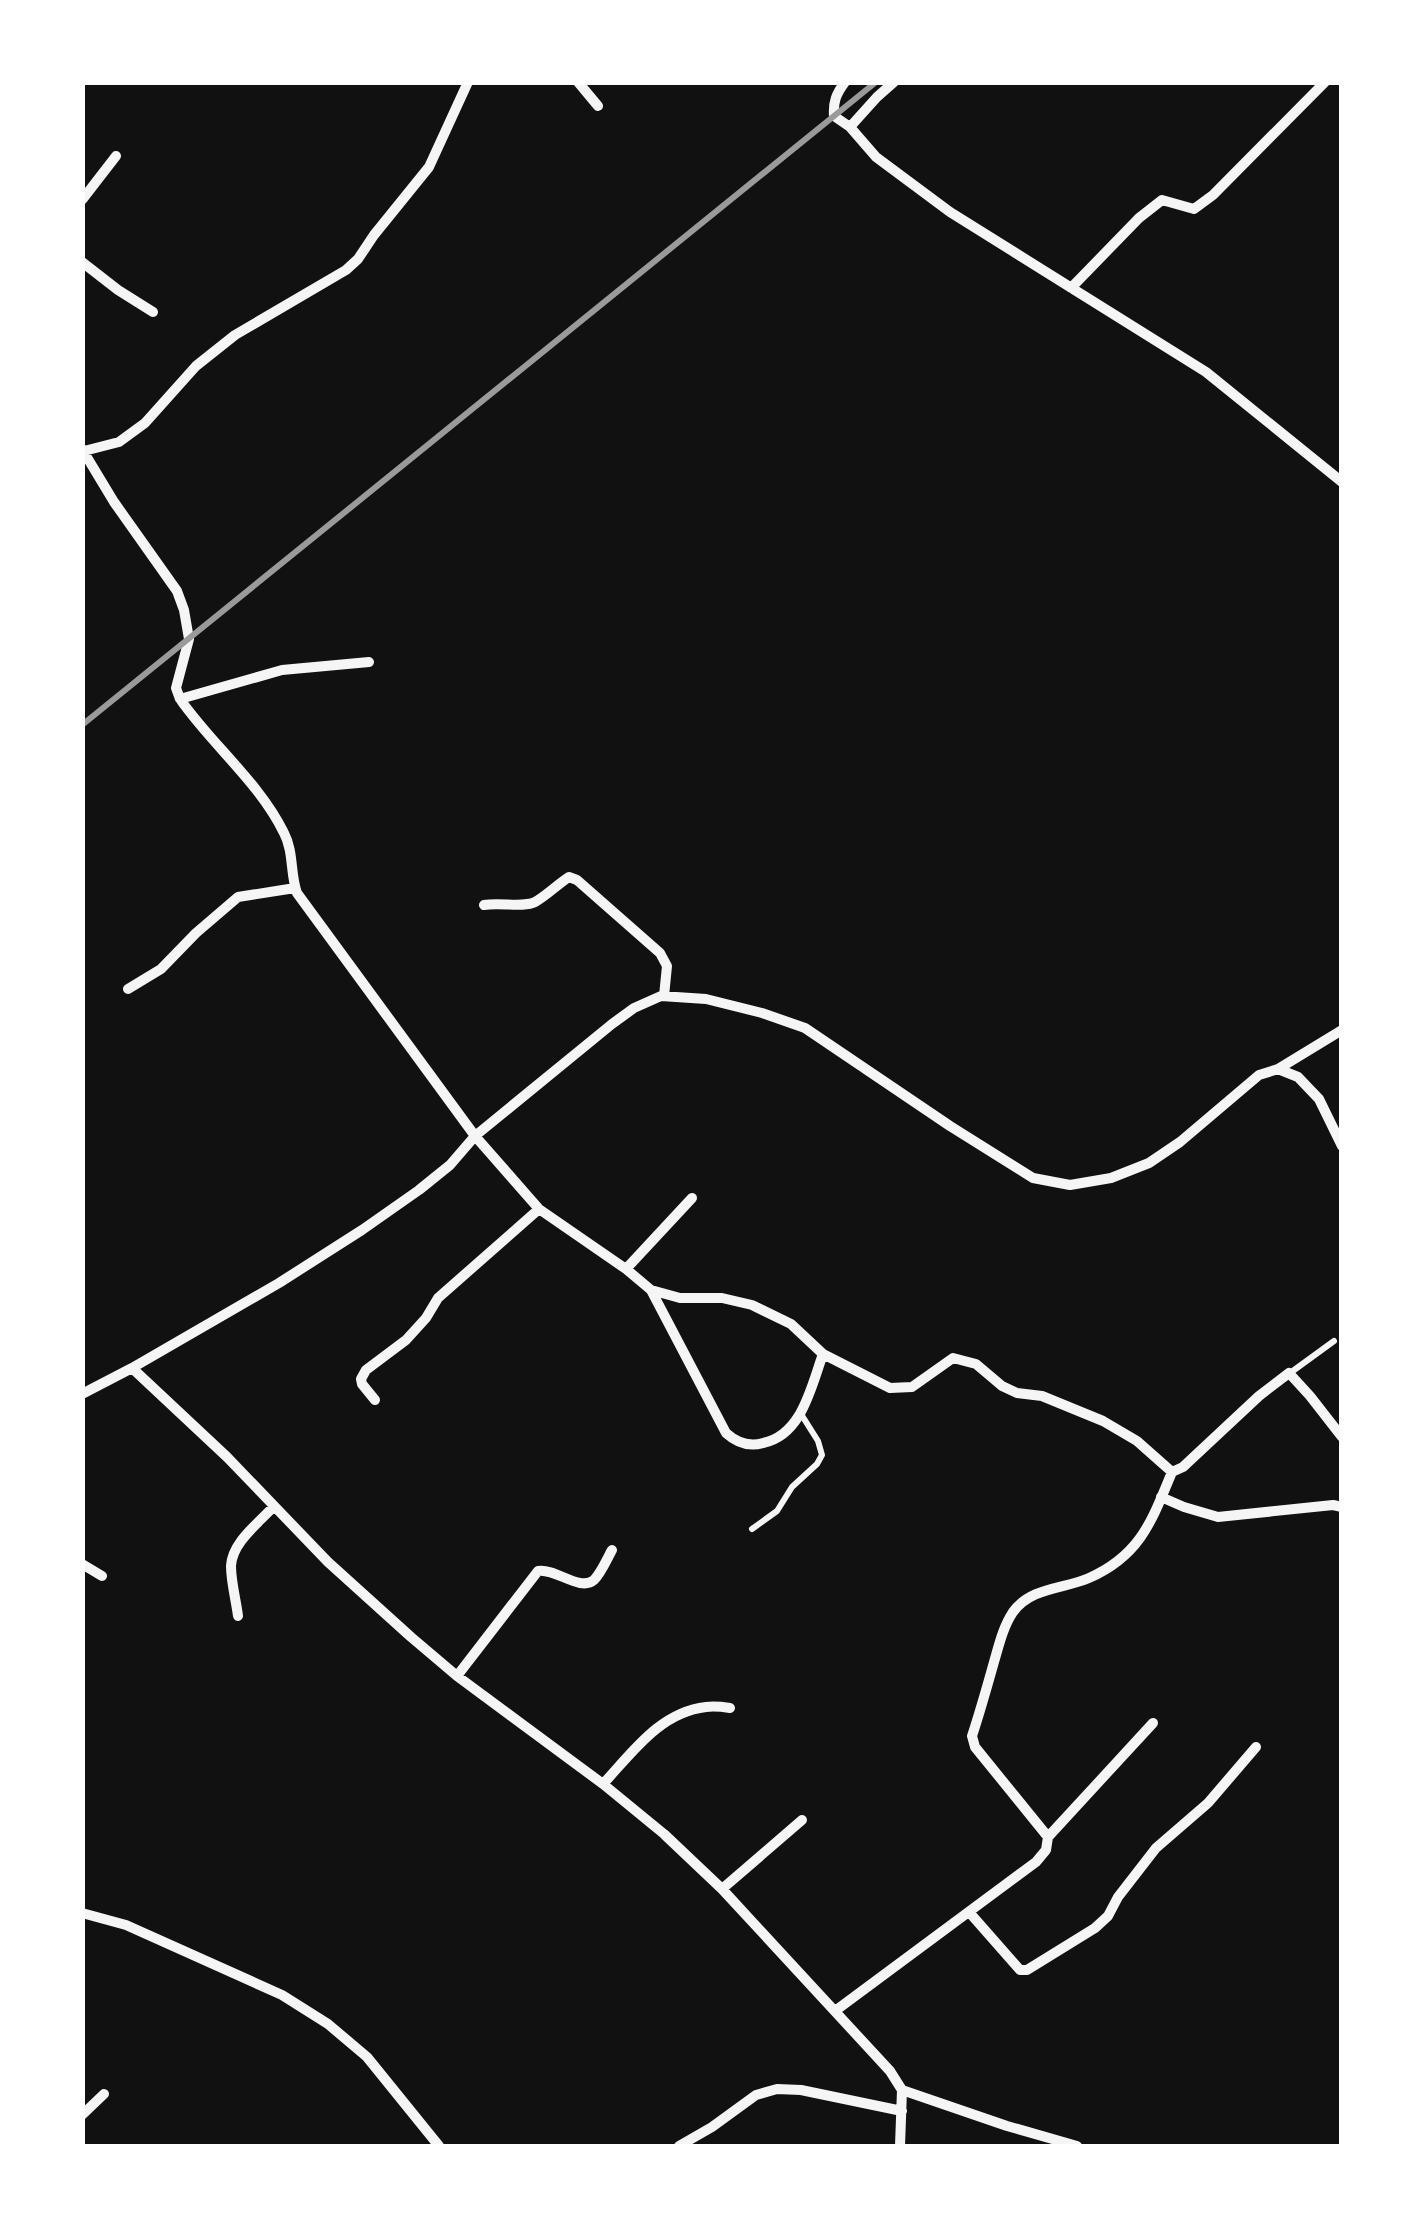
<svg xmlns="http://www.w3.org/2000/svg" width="1424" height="2229" font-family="Rubik,sans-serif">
  <rect width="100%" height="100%" fill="#111"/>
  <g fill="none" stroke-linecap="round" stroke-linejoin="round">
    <!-- service -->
    <path stroke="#f5f5f5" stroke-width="6" d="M1290,1373l44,-32
      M752,1529l25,-18 15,-24 25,-23 5,-9 -4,-14 -17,-27"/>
    <!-- minor -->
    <path stroke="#f5f5f5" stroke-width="10" d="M578,82l20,24
      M845,82c-9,12 -12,20 -11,34l16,11 26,30 74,55 256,160 136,110
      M850,127l27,-30 17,-15
      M82,200l34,-44
      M82,262l36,28 35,22
      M1071,288l68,-70 23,-18 32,9 19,-14 112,-113
      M82,449l32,53 63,89 7,19 5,29 -13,49 4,11c32,46 79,83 104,134 10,19 6,41 13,60l178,243 64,73 87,60 25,21 29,8h42l30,7 39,19 32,30 67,34 22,-1 41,-29 23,6 26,22 15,7 25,3 61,25 34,20 35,31 11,-5 76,-71 30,-23 21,23 32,41
      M84,451l35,-9 26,-19 51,-57 39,-31 111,-65 12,-11 16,-24 55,-68 39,-85
      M180,699l102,-29 87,-8
      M484,905c16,-3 39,3 51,-3 11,-6 23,-18 34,-25l8,3 83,73 7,13 -3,30
      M128,989l33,-20 35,-36 42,-36 57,-9
      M1278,1069l64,-39
      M626,1269l66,-71
      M651,1290l75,143c11,10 23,14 37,10 39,-8 48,-56 60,-89
      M132,1368l147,-85 83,-53 57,-40 31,-25 25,-29 137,-112 22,-16 27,-12 45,3 56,14 43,15 145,98 83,52 37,7 41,-7 38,-15 31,-21 79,-67 19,-6 20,8 21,22 23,47
      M82,1394l50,-26 95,89 101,105 83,75 46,39 146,108 61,50 58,55 168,182 12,19 -2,56
      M375,1400l-13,-16 -1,-5 5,-9 40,-30 20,-22 12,-20 101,-89
      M1161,1497l23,10 34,10 115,-12 9,2
      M82,1564l20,12
      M238,1616c-2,-16 -7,-34 -7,-50 1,-24 28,-43 43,-60
      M457,1676l81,-105c18,-3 42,21 56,9 7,-7 13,-21 18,-30
      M603,1784c29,-31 57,-72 103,-77 8,-1 17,0 24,1
      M1048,1837l105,-114
      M722,1889l80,-69
      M969,1912l51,58h7l68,-42 13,-12 10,-19 38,-49 52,-45 48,-56
      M82,1913l44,12 156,70 46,29 39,33 72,89
      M835,2011l201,-149 10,-12 2,-13 -73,-90 -3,-11c8,-24 15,-49 22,-74 5,-17 9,-35 19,-50 18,-25 51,-23 76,-34 52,-23 63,-58 83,-106
      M902,2090l105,36 70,20
      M82,2115l22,-21
      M679,2146l33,-19 44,-32 21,-6 24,1 101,21"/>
    <!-- rail -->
    <path stroke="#9a9a9a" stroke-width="6" d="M82,725l794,-643"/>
  </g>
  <!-- border -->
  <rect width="1424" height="2229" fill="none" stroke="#ffffff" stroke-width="170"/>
</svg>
